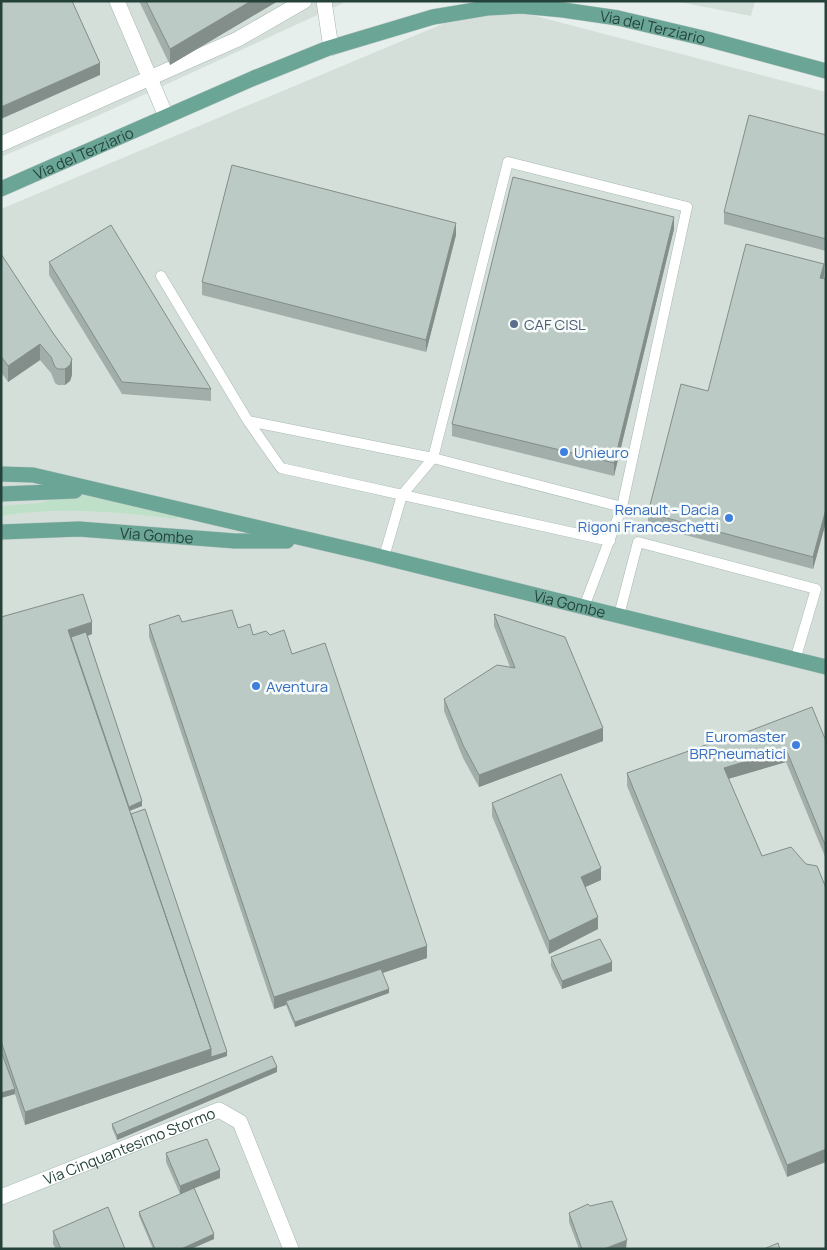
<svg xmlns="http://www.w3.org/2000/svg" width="827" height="1250" font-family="Manrope,sans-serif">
  <rect width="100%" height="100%" fill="#e6efeb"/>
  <!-- built -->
  <path fill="#d4dfda" d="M1,1h347l-253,116 -94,40z
    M674,1h81l-4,15z
    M490,4l336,88v1157h-825v-1040z"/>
  <!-- green -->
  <path fill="#bfe0c8" d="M77,493l100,21v5c-58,-7 -119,-13 -176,-3v-10l38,-3z"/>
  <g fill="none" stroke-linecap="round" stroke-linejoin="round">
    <defs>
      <path id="service" d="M161,276l87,145 33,47 329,73
        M248,421l185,37 -31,37 -18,62
        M584,607l38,-100 65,-300 -179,-45 -75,296 189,49
        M619,615l19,-73 178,47 -21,71"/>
      <g id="minor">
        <path d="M117,1l49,115"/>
        <path d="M324,1l7,47"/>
        <path d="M1,144l237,-105 66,-38"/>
        <path id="s1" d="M1,1197l218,-87 21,12 51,127"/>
      </g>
      <g id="primary">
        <path id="s2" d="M1,189l253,-111 72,-29 107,-32 54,-9 34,-2 42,4 55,8 89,21 119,32"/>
        <path id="s3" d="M1,474l32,1 333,78 460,114"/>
        <path d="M1,494l74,-3"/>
        <path id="s4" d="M1,532l78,-3 156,12h52"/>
      </g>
    </defs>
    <!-- service casing -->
    <use href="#service" stroke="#a8b8b2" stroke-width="11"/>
    <!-- minor casing -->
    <use href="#minor" stroke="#a8b8b2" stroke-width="16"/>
    <!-- primary casing -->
    <use href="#primary" stroke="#c2cac8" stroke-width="16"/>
    <!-- service -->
    <use href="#service" stroke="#fff" stroke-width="10"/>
    <!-- minor -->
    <use href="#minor" stroke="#fff" stroke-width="15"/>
    <!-- primary -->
    <use href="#primary" stroke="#6aa596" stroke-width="15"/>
  </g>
  <!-- wall -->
  <path fill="#a1aea9" d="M139,1h139l-108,64z
    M826,135v116l-102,-27v-12z
    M674,229l-60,247 -162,-40v-12z
    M456,235l-30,117 -224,-57v-13z
    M1,254l71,121 -2,6 -5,4h-7l-3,-2 -4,-10 -11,-13 -32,22 -7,-10z
    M49,262l162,127v12l-89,-7 -73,-119z
    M824,276l-1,3h3v243l-13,47 -165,-44v-12z
    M494,614l109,127 -124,46 -16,-29 -19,-47v-12l66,-32 -16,-41z
    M1,617l91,17 -4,2 54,170 -12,5 97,245 -202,69 -10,-31 -14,4z
    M182,622l56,6 54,26 135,304 -45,15 7,20 -94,34 -9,-22 -12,4 -125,-372v-12z
    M826,741v118l-40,-97 -58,17 34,77 29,-9 -4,330 -160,-391v-13l91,-30z
    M492,803l109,77 -16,7 13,42 -49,25 -57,-138z
    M551,957l61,14 -50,18 -11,-23z
    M277,1072l-160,68 -5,-12v-4z
    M166,1153l54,25 -26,10 20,51 -23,10h-38l-14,-33v-4l41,-18 -14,-32z
    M569,1213l58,36h-48l-10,-27z
    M53,1231l72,18h-69l-3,-5z"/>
  <!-- shaded-wall -->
  <path fill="#838d89" d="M251,1h27l-108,64v-16z
    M100,63v12l-99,44v-12z
    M674,217v12l-60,247v-13z
    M456,223v12l-30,117v-12z
    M824,264v12l-4,14v-12z
    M40,344v16l-32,22v-16z
    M72,359v16l-2,6 -5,4v-16z
    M826,509v13l-13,47v-12z
    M92,622v12l-22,8 -2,-12z
    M603,728v13l-124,46v-12z
    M786,749v13l-62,18v-12z
    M142,801v5l-16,6v-4z
    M601,868v12l-20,9v-12z
    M598,917v12l-49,25v-13z
    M427,946v12l-139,47 -2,-4v4l-12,4v-12z
    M612,962v9l-50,18v-8z
    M389,989v4l-94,34v-5z
    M211,1049l16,3v4l-202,69v-13z
    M277,1067v5l-160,68v-5z
    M15,1089v5l-14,4v-5z
    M826,1149v13l-39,15v-12z
    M220,1170v8l-40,16v-8z
    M214,1234v5l-23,10h-10z
    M627,1240l-1,9h-22z"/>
  <!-- building -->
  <path fill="#bbcac4" stroke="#838d89" d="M1,1h71l28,62 -99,44z
    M146,1h105l-81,48z
    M749,115l77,20v104l-102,-27z
    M232,165l224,58 -30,117 -224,-58z
    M513,177l161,40 -60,246 -162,-39z
    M111,225l100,164 -89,-7 -73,-120z
    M746,244l78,20 -4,14 6,1v230l-13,48 -165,-44 33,-129 27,7z
    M1,254l52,79 19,26 -2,6 -5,4h-7l-3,-2 -4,-10 -11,-13 -32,22 -7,-10z
    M83,594l9,28 -24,8 143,419 -186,63 -24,-71v-424z
    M232,610l6,18 12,-4 3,11 13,-4 4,4 14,-5 8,24 33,-11 102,303 -153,51 -125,-372 30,-10 3,7z
    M494,614l71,23 38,91 -124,47 -16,-30 -19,-46 53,-34 18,3z
    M86,632l56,169 -13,6 -58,-170z
    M812,707l14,34v106l-40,-98 -62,19 38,88 29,-9 15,17 11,2 9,22v261l-39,16 -160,-392 87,-31 4,1z
    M561,774l40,94 -20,9 17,40 -49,24 -57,-138z
    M145,809l82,243 -16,5v-8l-80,-235z
    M600,939l12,23 -50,19 -11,-24z
    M381,969l8,20 -94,33 -9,-21z
    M1,1051l14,38 -14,4z
    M272,1056l5,11 -160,68 -5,-11z
    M207,1139l13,31 -40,16 -14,-33z
    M194,1188l20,46 -33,15h-26l-16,-37z
    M612,1201l15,39 -23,9h-22l-13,-36 19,-9 2,2z
    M108,1207l17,42h-64l-8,-18z
    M778,1243l2,6h-16z"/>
  <!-- markers -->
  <circle fill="#5c6f8a" stroke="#f7fbf9" stroke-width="2" cx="514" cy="324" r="5"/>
  <g fill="#3f7fe0" stroke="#f7fbf9" stroke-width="2">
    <circle cx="564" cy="452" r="5"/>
    <circle cx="729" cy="518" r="5"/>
    <circle cx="256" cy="686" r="5"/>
    <circle cx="796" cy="745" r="5"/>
  </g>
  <g text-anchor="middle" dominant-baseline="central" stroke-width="5" stroke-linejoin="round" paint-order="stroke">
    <!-- street labels -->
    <g font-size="15" fill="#24423a" stroke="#f7fbf9">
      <text stroke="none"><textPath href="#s2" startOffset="688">Via del Terziario</textPath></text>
      <text stroke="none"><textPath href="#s2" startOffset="90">Via del Terziario</textPath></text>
      <text stroke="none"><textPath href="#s4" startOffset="156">Via Gombe</textPath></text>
      <text stroke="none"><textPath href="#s3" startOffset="584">Via Gombe</textPath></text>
      <text stroke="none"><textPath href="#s1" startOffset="138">Via Cinquantesimo Stormo</textPath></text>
    </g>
    <!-- service labels -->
    <g font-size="15" fill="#4e5e75" stroke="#f7fbf9" text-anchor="start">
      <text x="524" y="324">CAF CISL</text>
    </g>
    <!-- shop labels -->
    <g font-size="15" fill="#366cbe" stroke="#f7fbf9" text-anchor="start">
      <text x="574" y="452">Unieuro</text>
      <text x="719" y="509" text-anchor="end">Renault - Dacia<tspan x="719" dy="17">Rigoni Franceschetti</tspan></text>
      <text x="266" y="686">Aventura</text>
      <text x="786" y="736" text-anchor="end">Euromaster<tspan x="786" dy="17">BRPneumatici</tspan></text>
    </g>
  </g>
  <!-- border -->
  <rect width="827" height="1250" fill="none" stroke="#24423a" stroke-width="5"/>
</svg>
